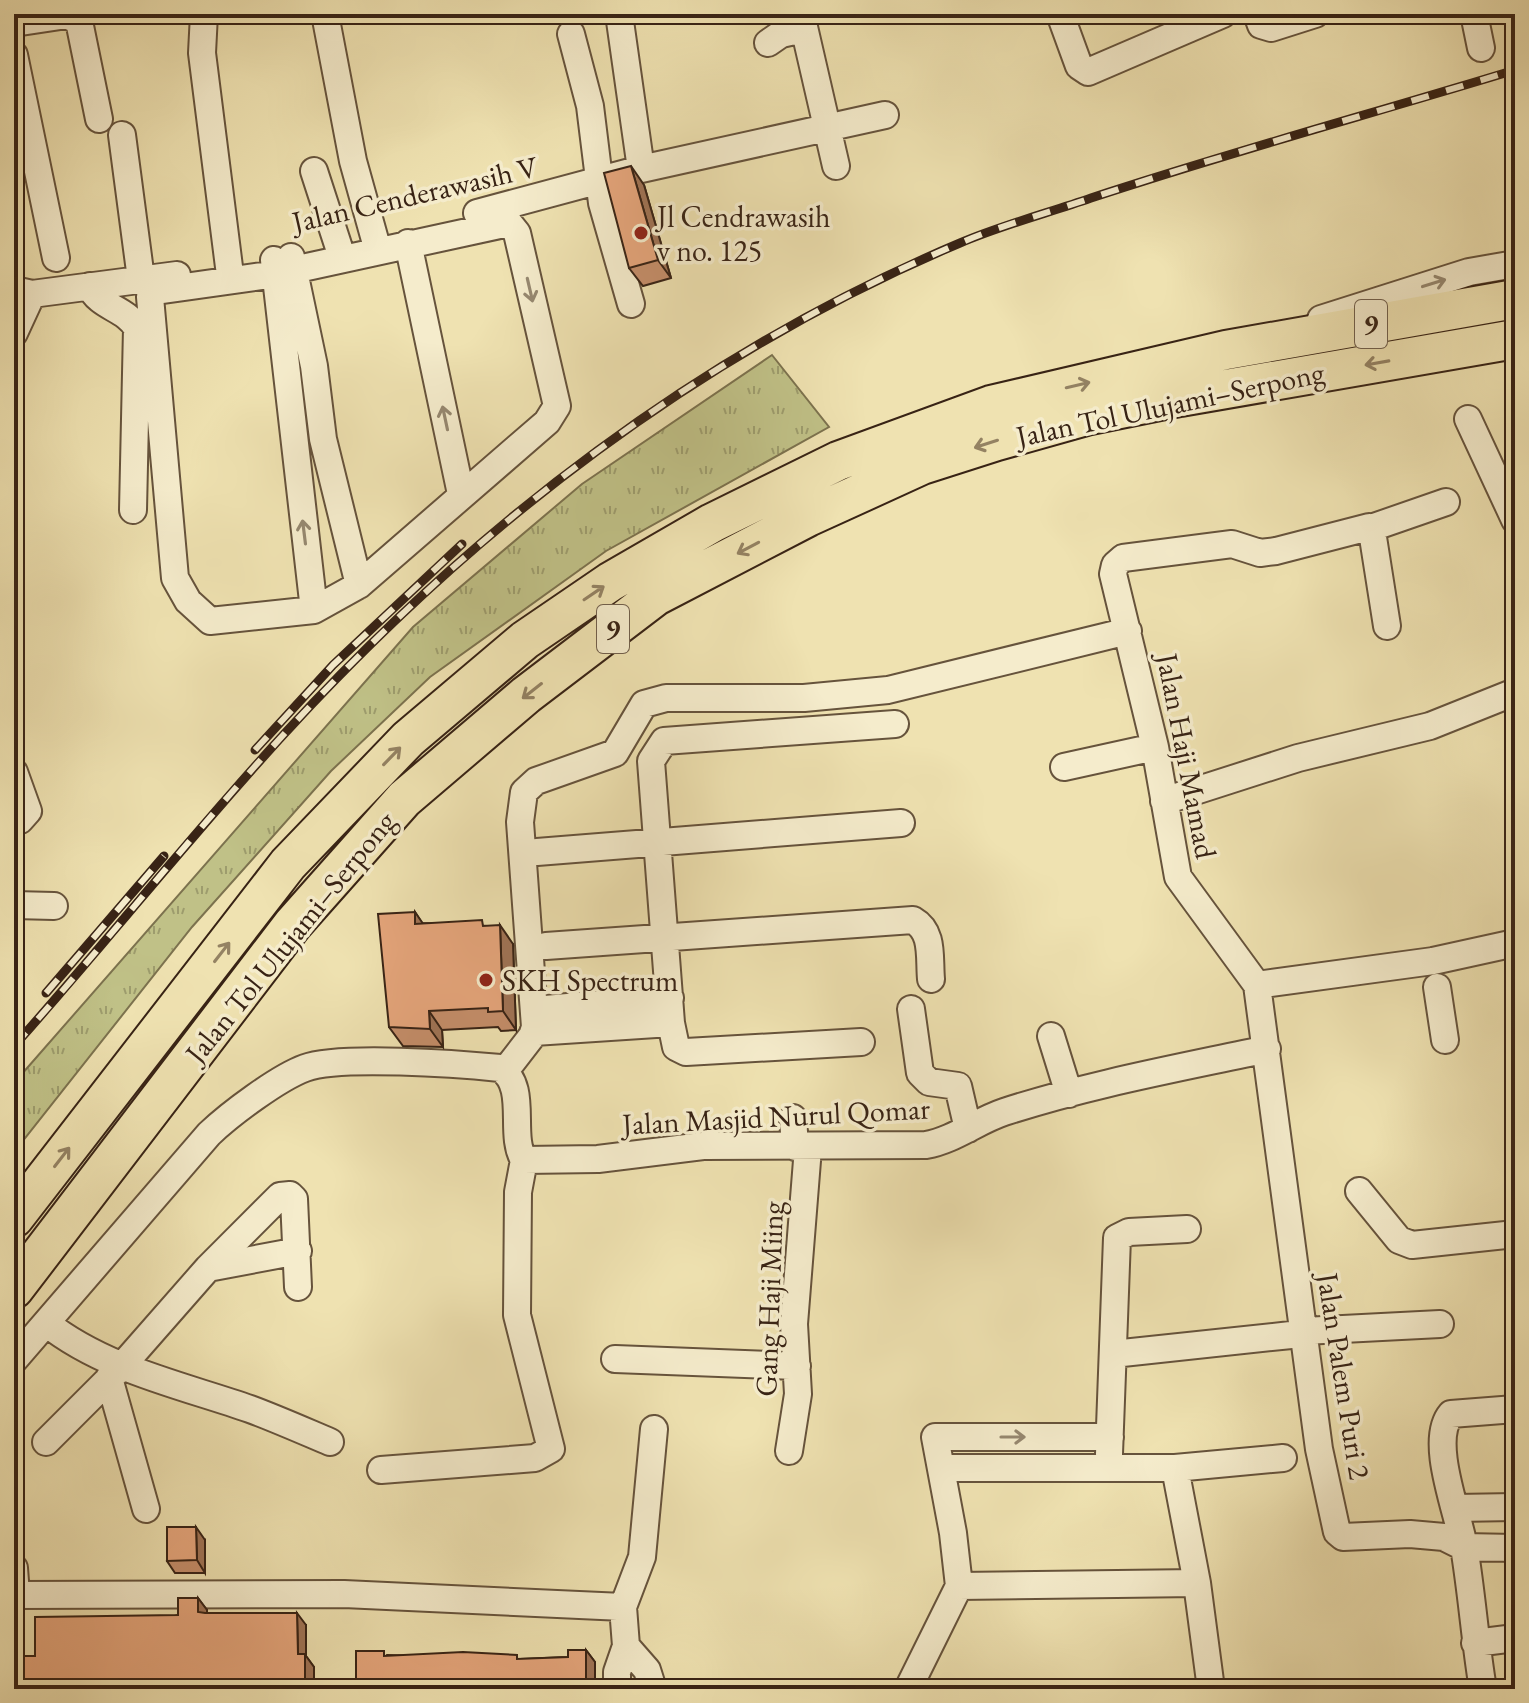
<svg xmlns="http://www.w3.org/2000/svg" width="1529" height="1703" font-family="'EB Garamond',serif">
  <defs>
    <pattern id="grass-tufts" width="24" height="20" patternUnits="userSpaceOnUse" patternTransform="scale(2)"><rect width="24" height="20" fill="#c0c187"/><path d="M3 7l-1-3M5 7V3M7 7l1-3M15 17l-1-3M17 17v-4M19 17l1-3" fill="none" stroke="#9d9c6d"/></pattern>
  </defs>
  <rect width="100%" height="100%" fill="#efe2b1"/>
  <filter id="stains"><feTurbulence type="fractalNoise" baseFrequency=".0025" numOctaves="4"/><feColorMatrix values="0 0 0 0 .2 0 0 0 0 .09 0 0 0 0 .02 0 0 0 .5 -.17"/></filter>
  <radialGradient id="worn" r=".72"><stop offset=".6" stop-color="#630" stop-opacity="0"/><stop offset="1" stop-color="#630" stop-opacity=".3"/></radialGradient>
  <!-- grass -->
  <path fill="url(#grass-tufts)" stroke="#7c724e" stroke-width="2" d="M772,355l57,72 -223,124 -176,126 -99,94 -139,156 -178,225v-69l399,-456 169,-143z"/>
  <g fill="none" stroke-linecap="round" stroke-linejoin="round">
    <defs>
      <path id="minor" d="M204,14l-2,39 27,214
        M325,14l28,147 22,79
        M619,14l22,155
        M801,14l35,152
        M1060,14l19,52 9,6 135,-58
        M1257,14l4,11 10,3 44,-14
        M1474,14l7,34
        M14,23l53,-8 12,6 20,98
        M571,34l19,72 12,97 29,101
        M768,43l13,-9 22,-5
        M14,55l42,203
        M122,135l19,144
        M314,171l25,77
        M477,213l164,-44 244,-54
        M408,243l53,251
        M291,257l23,109 9,73 36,146
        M274,260l40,350
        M276,274l-120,17 -6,6 25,281 13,23 22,20 104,-11 45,-25 188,-163 10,-16 -40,-173 -8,-10 -216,47
        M90,286c9,22 35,21 47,42l-4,182
        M14,290l18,4 145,-19
        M1321,319l148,-47 46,-8
        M14,333l18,-39
        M1468,419l47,101
        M1371,528l75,-26
        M1387,626l-15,-95 -3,-4 -93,24 -16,2 -28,-9 -109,14 -8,7 -2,9 42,173 23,130 79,108 62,464 18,83 6,5 67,-3 34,3 20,10 51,1
        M1064,767l91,-20
        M14,772l14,39 -8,9h-6
        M1164,801l134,-43 132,-32 85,-34
        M537,852l364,-29
        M14,905l40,1
        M546,946l367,-26c21,12 16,37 18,59
        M1257,985l176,-24 82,-18
        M1437,987l8,53
        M911,1009l9,64 9,9 29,4 10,43
        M534,1010l136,-12
        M671,1023l-20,-262 13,-20 231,-17
        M534,1032l137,-9 5,24 10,5 175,-10
        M1051,1036l18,58
        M505,1071l27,-35 3,-9 -15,-205 4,-30 12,-11 79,-28 29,-49 22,-6h138l84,-8 240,-59
        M793,1118l2,29
        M524,1160l74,-1 105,-13 223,-1c28,-5 51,-24 78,-33 86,-28 175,-44 263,-63
        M1359,1191l40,49 13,5 103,-11
        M208,1268l90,-17
        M46,1323c58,46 135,62 204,86 27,10 54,22 80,33
        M1304,1331l136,-7
        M1113,1354l178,-19
        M615,1359l182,7
        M14,1360l195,-226c21,-20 69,-56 96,-66 34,-13 155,-4 195,0 29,19 8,66 24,92
        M109,1378l37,131
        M46,1442l76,-76 86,-98 72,-72 10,-1 4,4 4,88
        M789,1451l9,-57 -4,-70 14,-176
        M1109,1454l8,-216 12,-6 58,-3
        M941,1468h234l108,-10
        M1175,1468l22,115 14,106
        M381,1470l154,-12 16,-9 -34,-134 1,-123 6,-32
        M1455,1508l60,-1
        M14,1568l2,27
        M959,1586l238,-3
        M14,1595l330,-1 279,13
        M1475,1643l40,-5
        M626,1646l21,24 6,19
        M617,1689v-17l9,-26 -3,-39 19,-50 12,-128
        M908,1689l51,-103 -6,-53 -18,-96h175
        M1483,1689c-8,-47 -11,-95 -19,-142 -5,-32 -36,-106 -13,-133l64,-5"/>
      <path id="highway" d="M14,1218l274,-354 120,-125 117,-99 85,-58 102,-59 126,-62 153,-56 235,-55 289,-51
        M14,1289l279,-365 111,-125 122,-104 130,-99 152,-79 114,-52 75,-24 89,-25 94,-19 335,-58"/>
    </defs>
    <!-- minor casing -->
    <use href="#minor" stroke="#66533c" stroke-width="30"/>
    <!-- highway casing -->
    <use href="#highway" stroke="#382315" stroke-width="42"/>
    <!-- minor -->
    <use href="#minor" stroke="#f5eccc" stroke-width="26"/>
    <!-- highway -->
    <use href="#highway" stroke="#efe2b1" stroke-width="38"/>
    <defs>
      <path id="rail" d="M255,750l78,-85 129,-121
        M46,993l118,-137
        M14,1046c92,-103 178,-212 272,-314 189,-206 415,-380 674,-489 42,-18 88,-30 131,-45 140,-46 283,-85 424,-128"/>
    </defs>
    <!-- rail casing -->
    <use href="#rail" stroke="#382315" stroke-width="9"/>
    <!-- rail -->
    <use href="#rail" stroke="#f5eccc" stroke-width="6" stroke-dasharray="18" stroke-linecap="butt"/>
  </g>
  <!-- wall -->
  <path fill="#c58e6a" stroke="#382315" stroke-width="2" d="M644,185l27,93 -28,8 -14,-18z
    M415,912l7,11 65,3 26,18 3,86 -15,1 -3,-4 -56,3 1,17 -40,-1 -14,-19z
    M205,1540v33h-30l-8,-12z
    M198,1598l9,12v3l99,12v31l8,11v22h-300l21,-33 143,-41z
    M586,1650l9,12v27l-239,-1 31,-33 133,4 48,-2z"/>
  <!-- shaded-wall -->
  <path fill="#a07456" stroke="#382315" stroke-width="2" d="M631,166l13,19 27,93 -13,-18z
    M415,912l13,19 -13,-7z
    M500,925l13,19 3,86 -13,-19z
    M429,1011l13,19 1,17 -13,-18z
    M196,1527l9,13v33l-8,-13z
    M198,1598l9,12v15l-9,-13z
    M297,1613l9,12v31l8,11v22l-9,-1 -7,-34z
    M586,1650l9,12v27l-9,-1z"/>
  <!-- building -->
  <path fill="#e5a57b" stroke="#382315" stroke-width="2" d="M631,166l27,94 -29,8 -25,-95z
    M415,912v12l67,-4 1,6 17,-1 3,86 -15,1v-4l-59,3 1,18 -41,-2 -11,-113z
    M167,1527h29l1,33 -30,1z
    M178,1598h20v14l7,1h92l1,41h7v34l-291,1v-33h21v-39l143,-2z
    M568,1650h18v38h-230v-37h28v5l79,-4 54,3v4l51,-2z"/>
  <!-- one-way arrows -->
  <defs><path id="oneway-shaft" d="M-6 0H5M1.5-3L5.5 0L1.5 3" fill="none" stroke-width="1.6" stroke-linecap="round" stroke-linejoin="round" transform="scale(2)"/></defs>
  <g stroke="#968870">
    <use href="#oneway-shaft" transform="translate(1434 283) rotate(-17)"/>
    <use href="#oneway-shaft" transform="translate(530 290) rotate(77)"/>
    <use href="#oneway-shaft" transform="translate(445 418) rotate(-102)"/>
    <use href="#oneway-shaft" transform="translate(304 532) rotate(-97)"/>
    <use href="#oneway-shaft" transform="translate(1013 1437)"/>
  </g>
  <g stroke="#948263">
    <use href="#oneway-shaft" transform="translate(1377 363) rotate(170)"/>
    <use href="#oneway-shaft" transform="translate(1078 385) rotate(-13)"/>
    <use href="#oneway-shaft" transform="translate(986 444) rotate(162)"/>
    <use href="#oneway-shaft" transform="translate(748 548) rotate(152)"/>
    <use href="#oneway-shaft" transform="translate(594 593) rotate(-34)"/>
    <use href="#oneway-shaft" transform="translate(532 691) rotate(142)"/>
    <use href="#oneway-shaft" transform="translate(392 756) rotate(-46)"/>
    <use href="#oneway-shaft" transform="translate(222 952) rotate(-52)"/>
    <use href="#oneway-shaft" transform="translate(62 1157) rotate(-52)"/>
  </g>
  <!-- markers -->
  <g fill="#8f2418" stroke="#f5eccc" stroke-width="3">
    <circle cx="641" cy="233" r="8"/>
    <circle cx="486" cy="980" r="8"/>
  </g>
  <g text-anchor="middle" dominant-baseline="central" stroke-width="7" stroke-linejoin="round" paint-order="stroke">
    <!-- shield labels -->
    <g fill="#f5eccc" stroke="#715f4c" stroke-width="2">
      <rect x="1355" y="300" width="32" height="48" rx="6"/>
      <rect x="597" y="605" width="32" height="48" rx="6"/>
    </g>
    <g font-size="28" font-weight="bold" fill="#382315">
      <text x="1371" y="324">9</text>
      <text x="613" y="629">9</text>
    </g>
    <!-- street labels -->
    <g font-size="30" fill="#382315" stroke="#f5eccc">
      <text transform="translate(415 194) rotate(-13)">Jalan Cenderawasih V</text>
      <text transform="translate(1170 404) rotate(-12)">Jalan Tol Ulujami–Serpong</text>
      <text transform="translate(1187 756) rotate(79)">Jalan Haji Mamad</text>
      <text transform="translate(290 937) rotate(-51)">Jalan Tol Ulujami–Serpong</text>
      <text transform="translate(776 1116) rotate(-3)">Jalan Masjid Nurul Qomar</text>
      <text transform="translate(769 1299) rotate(-88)">Gang Haji Miing</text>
      <text transform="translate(1344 1376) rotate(81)">Jalan Palem Puri 2</text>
    </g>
    <!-- poi labels -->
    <g font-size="30" fill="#382315" stroke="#f5eccc" text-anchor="start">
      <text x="657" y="216">Jl Cendrawasih<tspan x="657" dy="34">v no. 125</tspan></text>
      <text x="502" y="980">SKH Spectrum</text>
    </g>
  </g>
  <!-- margin -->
  <rect width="1529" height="1703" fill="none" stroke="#efe2b1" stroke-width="48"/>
  <rect x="16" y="16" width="1497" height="1671" fill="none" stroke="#382315" stroke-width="4"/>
  <rect x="24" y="24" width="1481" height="1655" fill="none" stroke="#382315" stroke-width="2"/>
  <rect width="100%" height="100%" filter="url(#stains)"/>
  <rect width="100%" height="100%" fill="url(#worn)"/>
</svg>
